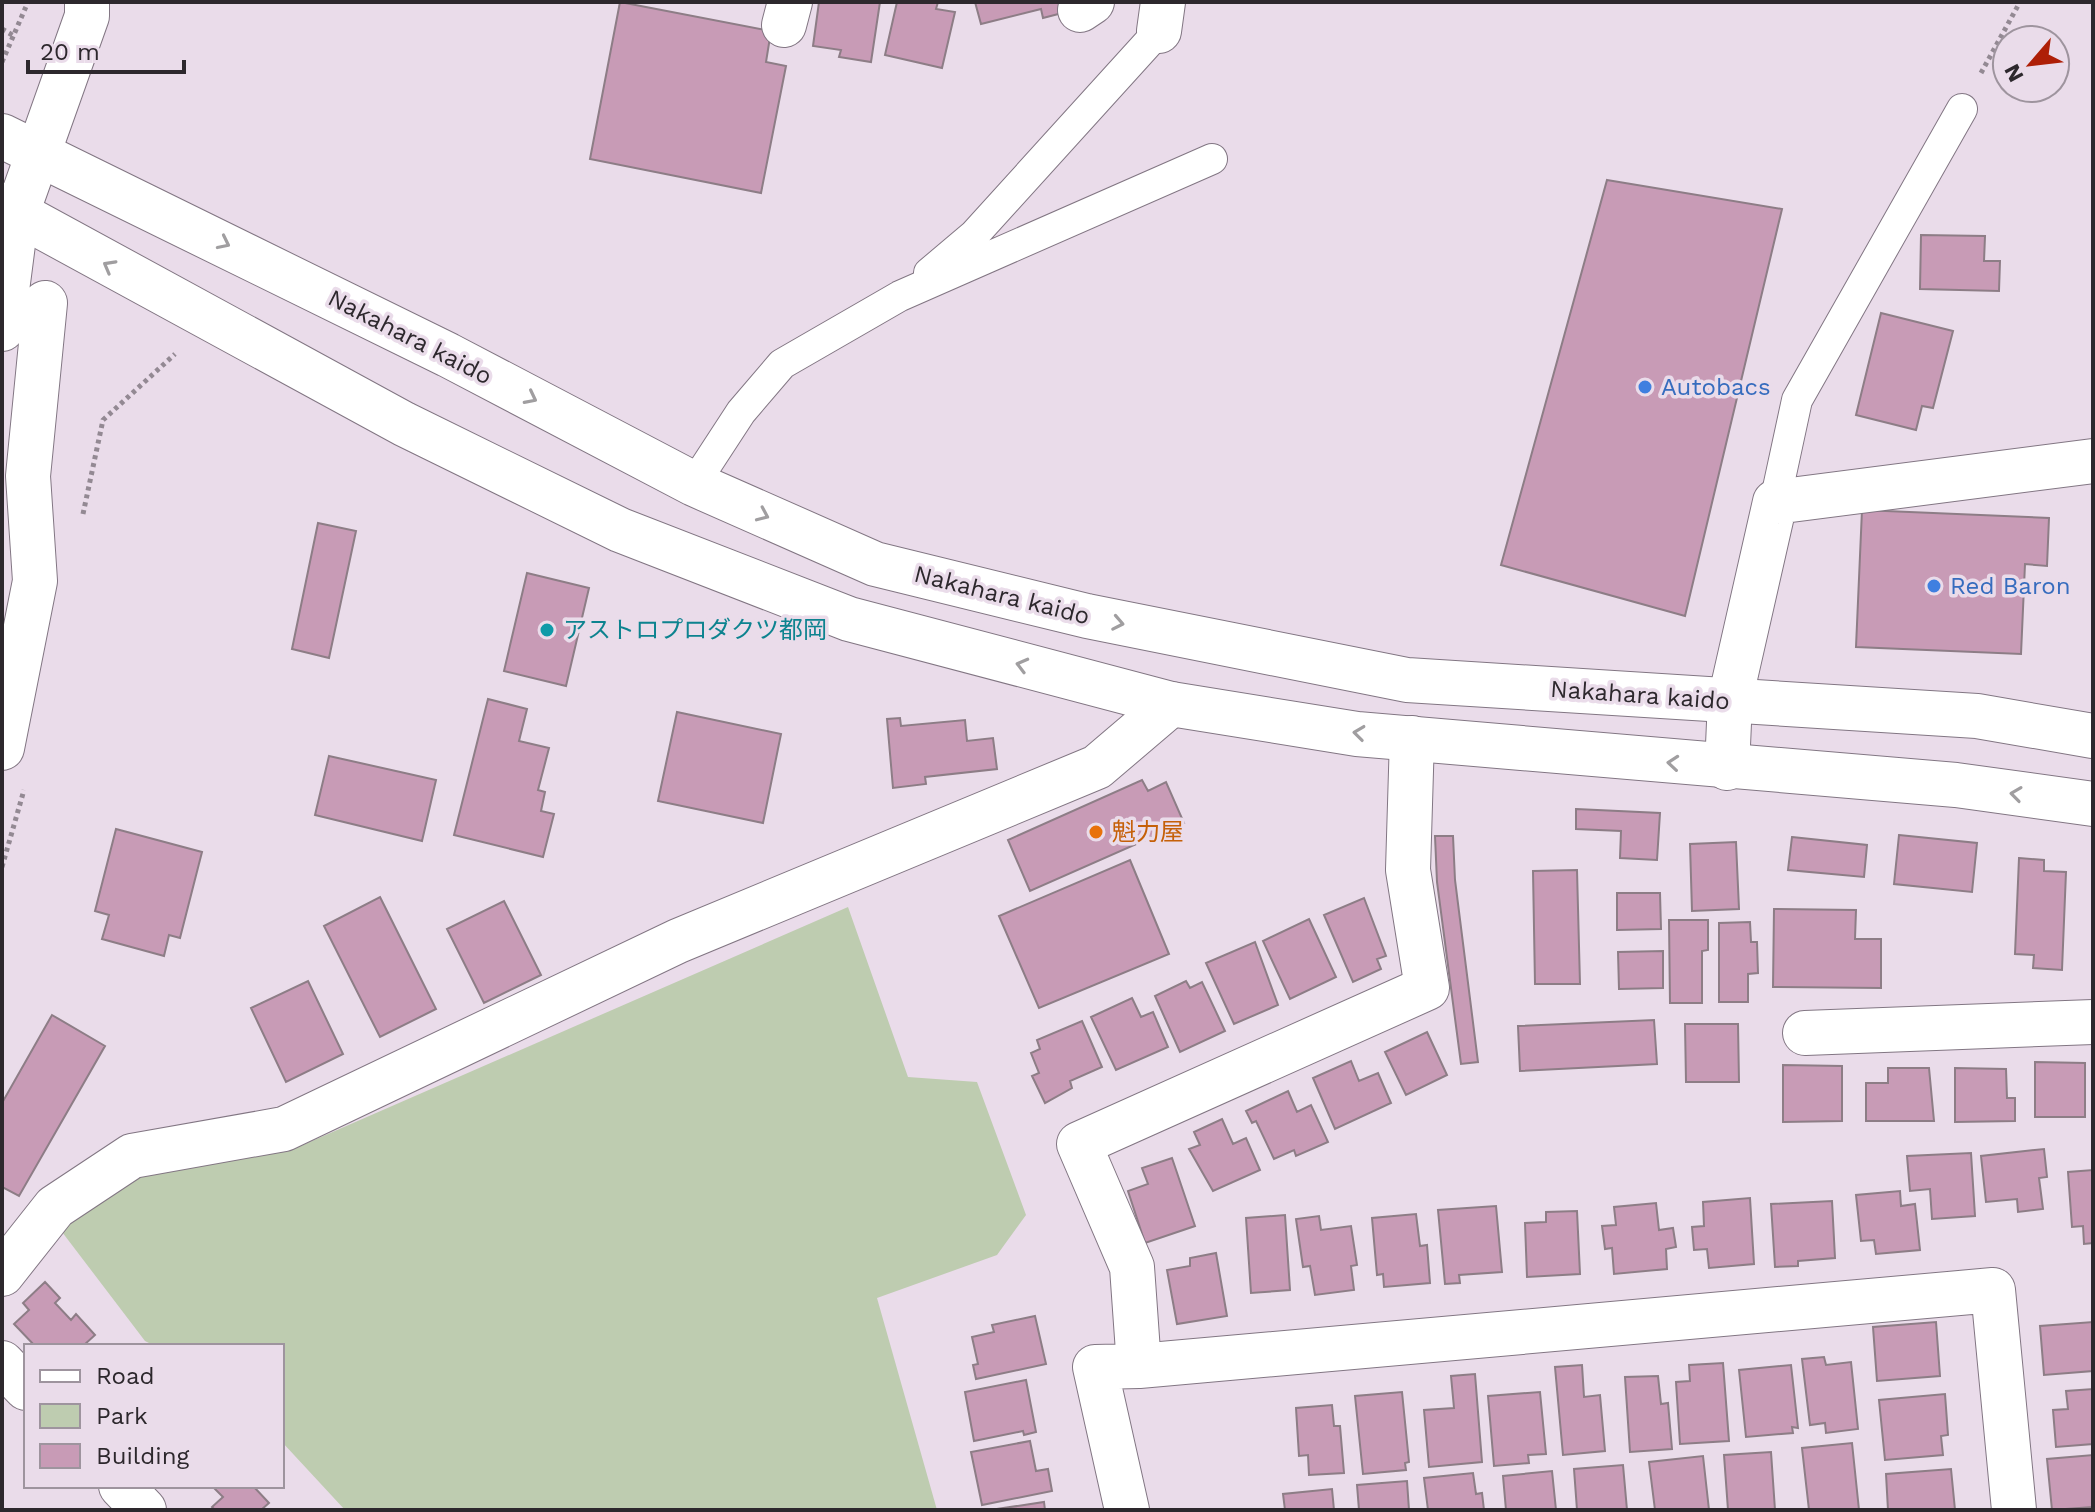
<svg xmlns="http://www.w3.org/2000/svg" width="2095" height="1512" font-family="'Work Sans','Noto Sans JP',sans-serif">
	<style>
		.green { fill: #beccb0 }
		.building { fill: #c89bb6; stroke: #8d7d86; stroke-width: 2 }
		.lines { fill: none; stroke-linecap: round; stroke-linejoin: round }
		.lane-casing { stroke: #827683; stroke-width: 32 }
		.street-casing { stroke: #827683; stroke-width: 46 }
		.primary-casing { stroke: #827683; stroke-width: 46 }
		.path { stroke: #938993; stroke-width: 5; stroke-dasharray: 4 4; stroke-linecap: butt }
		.lane { stroke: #fff; stroke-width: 30 }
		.street { stroke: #fff; stroke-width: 44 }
		.primary { stroke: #fff; stroke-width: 44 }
		.oneway { stroke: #a09ea0 }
		.shop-dot { fill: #3f7fe0; stroke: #eadcea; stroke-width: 3 }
		.culture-dot { fill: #0f9aa8; stroke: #eadcea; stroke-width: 3 }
		.food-dot { fill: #e8710a; stroke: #eadcea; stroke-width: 3 }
		.labels { text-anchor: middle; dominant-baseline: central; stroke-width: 7; stroke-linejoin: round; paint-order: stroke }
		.street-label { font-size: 24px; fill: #2d282d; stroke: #eadcea }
		.shop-label { font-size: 24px; fill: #366cbe; stroke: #eadcea; text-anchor: start }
		.culture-label { font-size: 24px; fill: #0d838f; stroke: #eadcea; text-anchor: start }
		.food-label { font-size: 24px; fill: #c56008; stroke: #eadcea; text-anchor: start }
	</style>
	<rect width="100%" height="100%" fill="#eadcea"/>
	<path class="green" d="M848,907L908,1077L977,1082L1026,1215L997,1255L877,1298L937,1510H345L282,1442V1346H155L145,1341L59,1228L153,1168L289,1151Z"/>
	<path class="building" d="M620,2L771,31L766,62L786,66L761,193L590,159Z
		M819,2H880L871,62L839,57L841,50L813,46Z
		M897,2H938L936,9L955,12L942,68L885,55Z
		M975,2H1068L1070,11L1043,18L1041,9L981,24Z
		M1607,180L1782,209L1685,616L1501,565Z
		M1921,235L1985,236L1984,261H2000L1999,291L1920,289Z
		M1881,313L1953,331L1933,408L1922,406L1916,430L1856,415Z
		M1862,510L2049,518L2047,566L2025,564L2021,654L1856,647Z
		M318,523L356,531L329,658L292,649Z
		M527,573L589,588L566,686L504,671Z
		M488,699L527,709L519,741L549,748L538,790L545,792L541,811L554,814L543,857L454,835Z
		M677,712L781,734L763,823L658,801Z
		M900,718L901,726L965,720L967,741L993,738L997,769L925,777L926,784L893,788L887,719Z
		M329,756L436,780L422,841L315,815Z
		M1142,780L1148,791L1166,782L1184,823L1030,891L1008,840Z
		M1576,809L1660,813L1657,860L1620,858L1621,831L1576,829Z
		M116,829L202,852L180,938L169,935L164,956L102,939L109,915L95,911Z
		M1899,835L1977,843L1972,892L1894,884Z
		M1435,836H1453L1455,880L1478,1062L1461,1064L1437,882Z
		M1792,837L1867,845L1864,877L1788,870Z
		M1736,842L1739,909L1692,911L1690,844Z
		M2019,858L2044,860V871L2066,872L2062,970L2033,968L2034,955L2015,954Z
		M1130,860L1169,954L1039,1008L999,916Z
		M1577,870L1580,984H1535L1533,871Z
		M1617,893H1660L1661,929L1617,930Z
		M380,897L436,1009L380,1037L324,926Z
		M1364,898L1386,956L1377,959L1381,969L1353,982L1324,915Z
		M504,901L541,975L484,1003L447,929Z
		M1774,909L1856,910L1855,939H1881V988L1773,987Z
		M1309,919L1336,977L1290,999L1263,941Z
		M1669,920H1708V950L1702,951V1003H1670Z
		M1750,922L1751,942H1757L1758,973L1748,974V1002H1719V923Z
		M1255,942L1278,1005L1234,1024L1206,963Z
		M1663,951V988L1619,989L1618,952Z
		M308,981L343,1054L286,1082L251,1008Z
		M1186,981L1190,988L1202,982L1225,1031L1180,1052L1155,996Z
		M1132,998L1141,1017L1153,1012L1168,1047L1116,1070L1091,1017Z
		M52,1015L105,1046L19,1196L2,1187V1103Z
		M1654,1020L1657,1064L1520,1071L1518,1026Z
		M1082,1021L1102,1067L1070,1081L1072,1088L1045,1103L1032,1076L1039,1073L1031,1053L1040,1049L1037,1040Z
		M1685,1024H1738L1739,1082H1686Z
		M1427,1032L1447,1075L1406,1095L1385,1052Z
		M1351,1061L1359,1081L1378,1073L1391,1103L1335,1129L1313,1078Z
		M2035,1062L2085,1063V1117H2035Z
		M1783,1065L1842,1066V1121L1783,1122Z
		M1888,1068H1929L1934,1121H1866V1083H1888Z
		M1955,1068L2006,1069L2007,1098H2015V1121L1955,1122Z
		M1288,1091L1297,1112L1311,1105L1328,1142L1296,1156L1294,1150L1274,1159L1256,1121L1252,1123L1246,1111Z
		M1222,1119L1233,1144L1246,1138L1260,1170L1213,1191L1189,1149L1200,1145L1194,1132Z
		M2044,1149L2047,1177L2039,1178L2043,1209L2018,1212L2017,1199L1986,1202L1981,1156Z
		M1971,1153L1975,1216L1932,1219L1930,1189L1910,1191L1907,1156Z
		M1172,1158L1195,1226L1145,1243L1128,1191L1148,1184L1142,1168Z
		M2093,1170V1243L2084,1244L2083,1226L2072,1227L2068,1172Z
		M1900,1191L1901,1206L1915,1204L1920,1250L1876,1254L1874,1240L1861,1241L1856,1195Z
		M1750,1198L1754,1264L1709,1268L1707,1249L1694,1250L1692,1227L1704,1226L1703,1202Z
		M1832,1201L1835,1258L1798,1261V1266L1775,1267L1771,1204Z
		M1656,1203L1659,1230L1673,1228L1676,1247L1666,1249L1667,1269L1614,1274L1612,1248L1605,1249L1602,1226L1616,1225L1614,1207Z
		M1496,1206L1502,1272L1459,1275L1460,1283L1445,1284L1438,1210Z
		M1577,1211L1580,1274L1527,1277L1525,1223L1546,1222V1212Z
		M1416,1214L1420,1246L1427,1245L1430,1283L1384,1287L1383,1274L1377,1275L1372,1218Z
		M1285,1215L1290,1290L1251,1293L1246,1218Z
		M1319,1216L1321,1230L1351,1226L1357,1265L1351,1266L1354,1290L1315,1295L1310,1266L1303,1267L1296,1219Z
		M1216,1253L1227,1316L1177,1324L1167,1270L1190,1266V1258Z
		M45,1282L60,1298L55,1303L71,1320L76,1314L95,1335L83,1346H35L14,1324L29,1310L23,1303Z
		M1035,1316L1046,1364L976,1379L973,1365L978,1364L972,1337L994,1332L992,1325Z
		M1936,1322L1940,1376L1877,1381L1873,1327Z
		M2093,1322V1371L2044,1375L2040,1326Z
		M1824,1357L1826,1365L1851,1362L1858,1429L1826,1433L1825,1423L1810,1425L1802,1359Z
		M1723,1363L1729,1441L1680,1444L1676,1382L1690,1381L1689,1365Z
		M1582,1365L1584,1397L1600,1395L1605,1451L1563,1455L1555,1367Z
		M1791,1365L1798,1428L1792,1427L1793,1433L1746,1437L1739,1370Z
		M1475,1374L1482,1462L1429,1467L1424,1410L1454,1408L1451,1376Z
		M1658,1376L1661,1404L1668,1403L1672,1449L1630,1452L1625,1377Z
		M1026,1380L1036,1432L1024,1435L1023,1431L974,1441L965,1392Z
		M2093,1389V1444L2056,1447L2053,1410L2068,1409L2066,1391Z
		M1402,1392L1409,1462L1405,1463L1406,1470L1363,1474L1355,1396Z
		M1540,1392L1546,1454L1528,1455L1529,1463L1494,1466L1488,1396Z
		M1945,1394L1948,1435L1941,1436L1943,1455L1885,1460L1879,1400Z
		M1332,1405L1334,1426H1340L1344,1473L1309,1475L1308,1455L1299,1456L1296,1408Z
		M1030,1441L1036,1471L1048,1469L1052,1491L982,1505L971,1452Z
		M1852,1443L1859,1510H1809L1802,1448Z
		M1771,1452L1775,1510H1728L1724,1455Z
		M2093,1455V1507L2052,1510L2047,1459Z
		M1703,1456L1709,1510H1655L1649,1462Z
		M1623,1465L1627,1510H1577L1574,1469Z
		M1951,1469L1955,1510H1888L1886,1474Z
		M1552,1471L1556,1510H1506L1503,1476Z
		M1473,1473L1476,1494L1482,1493L1484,1510H1428L1424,1478Z
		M1407,1481L1409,1510H1359L1357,1485Z
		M212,1486H253L269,1503L261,1510H215L212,1507L223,1497Z
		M1332,1489L1334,1510H1285L1283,1494Z
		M1044,1502L1045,1510H998L997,1509Z"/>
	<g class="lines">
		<g class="lane-casing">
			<path id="lane" d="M929,273L974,235L1159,31
				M694,484L741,412L782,364L900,296L1212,159
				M1775,502L1797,400L1962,109"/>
		</g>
		<g class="street-casing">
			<path id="street" d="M1080,10L1092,2
				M784,25L790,2
				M1159,31L1163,2
				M2,329L17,213L87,16V2
				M1412,738L1408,870L1427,988L1079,1144L1132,1267L1139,1366L1993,1290L2014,1510
				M2,748L35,581L28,476L45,303
				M1727,768L1730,700L1775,502L2093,461
				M1805,1033L2093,1022
				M2,1274L55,1207L132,1156L284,1129L678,941L1097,767L1171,704
				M2,1363L26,1388
				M121,1486L144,1510
				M1127,1510L1095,1367L1139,1366"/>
		</g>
		<g class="primary-casing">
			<path id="primary" d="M2,136L448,355L694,484L875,564L1087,616L1407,680L1977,716L2093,736
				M2,205L404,424L620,530L849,619L1171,704L1357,734L1956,785L2093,804"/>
		</g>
		<path class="path" d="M2,29L14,36
			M2,62L28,2
			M1981,73L2020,2
			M83,514L103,420L175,354
			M2,867L24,790"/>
		<use href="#lane" class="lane"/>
		<use href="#street" class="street"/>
		<use href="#primary" class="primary"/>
	</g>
	<defs><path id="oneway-chevron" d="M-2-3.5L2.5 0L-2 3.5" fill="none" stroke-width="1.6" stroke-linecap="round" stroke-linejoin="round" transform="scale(2)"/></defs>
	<g class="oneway">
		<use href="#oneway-chevron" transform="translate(224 243) rotate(26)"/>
		<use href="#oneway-chevron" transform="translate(109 266) rotate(-151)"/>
		<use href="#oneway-chevron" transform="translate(531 398) rotate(27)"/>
		<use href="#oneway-chevron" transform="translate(763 515) rotate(24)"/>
		<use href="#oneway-chevron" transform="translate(1118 623) rotate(11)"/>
		<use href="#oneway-chevron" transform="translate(1022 665) rotate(-165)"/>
		<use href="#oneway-chevron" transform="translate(1359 733) rotate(-173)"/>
		<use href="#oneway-chevron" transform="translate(1673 763) rotate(-175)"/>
		<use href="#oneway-chevron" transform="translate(2016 794) rotate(-172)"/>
	</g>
	<g class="shop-dot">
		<circle cx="1645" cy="387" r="8"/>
		<circle cx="1934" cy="586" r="8"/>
	</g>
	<circle class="culture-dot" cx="547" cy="630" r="8"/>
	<circle class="food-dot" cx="1096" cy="832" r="8"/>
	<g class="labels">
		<g class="street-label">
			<text transform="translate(410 337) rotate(27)">Nakahara kaido</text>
			<text transform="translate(1002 595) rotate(14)">Nakahara kaido</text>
			<text transform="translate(1640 695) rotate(4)">Nakahara kaido</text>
		</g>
		<g class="shop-label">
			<text x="1661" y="387">Autobacs</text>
			<text x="1950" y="586">Red Baron</text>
		</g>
		<g class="culture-label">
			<text x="563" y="630">アストロプロダクツ都岡</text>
		</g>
		<g class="food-label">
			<text x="1112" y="832">魁力屋</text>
		</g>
	</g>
	<rect width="2095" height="1512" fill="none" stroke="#2d282d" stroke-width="8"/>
	<rect x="24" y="1344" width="260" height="144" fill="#eadcea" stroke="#9e949e" stroke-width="2"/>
	<rect x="40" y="1370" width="40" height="12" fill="#ffffff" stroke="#9e949e" stroke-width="2"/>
	<text x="96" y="1384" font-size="24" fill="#2d282d">Road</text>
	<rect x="40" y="1404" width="40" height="24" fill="#beccb0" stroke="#9e949e" stroke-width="2"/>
	<text x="96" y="1424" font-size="24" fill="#2d282d">Park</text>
	<rect x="40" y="1444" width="40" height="24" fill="#c89bb6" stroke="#9e949e" stroke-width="2"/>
	<text x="96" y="1464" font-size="24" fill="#2d282d">Building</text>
	<g transform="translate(2031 64) rotate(242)"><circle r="38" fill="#eadcea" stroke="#9e949e" stroke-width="2"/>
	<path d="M0-6L14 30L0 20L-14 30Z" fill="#ae1f07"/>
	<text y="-12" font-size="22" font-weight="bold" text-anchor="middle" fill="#2d282d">N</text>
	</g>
	<path d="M28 60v12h156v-12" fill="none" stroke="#2d282d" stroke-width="4"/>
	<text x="40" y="60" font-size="24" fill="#2d282d" stroke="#eadcea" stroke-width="6" paint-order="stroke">20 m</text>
</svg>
